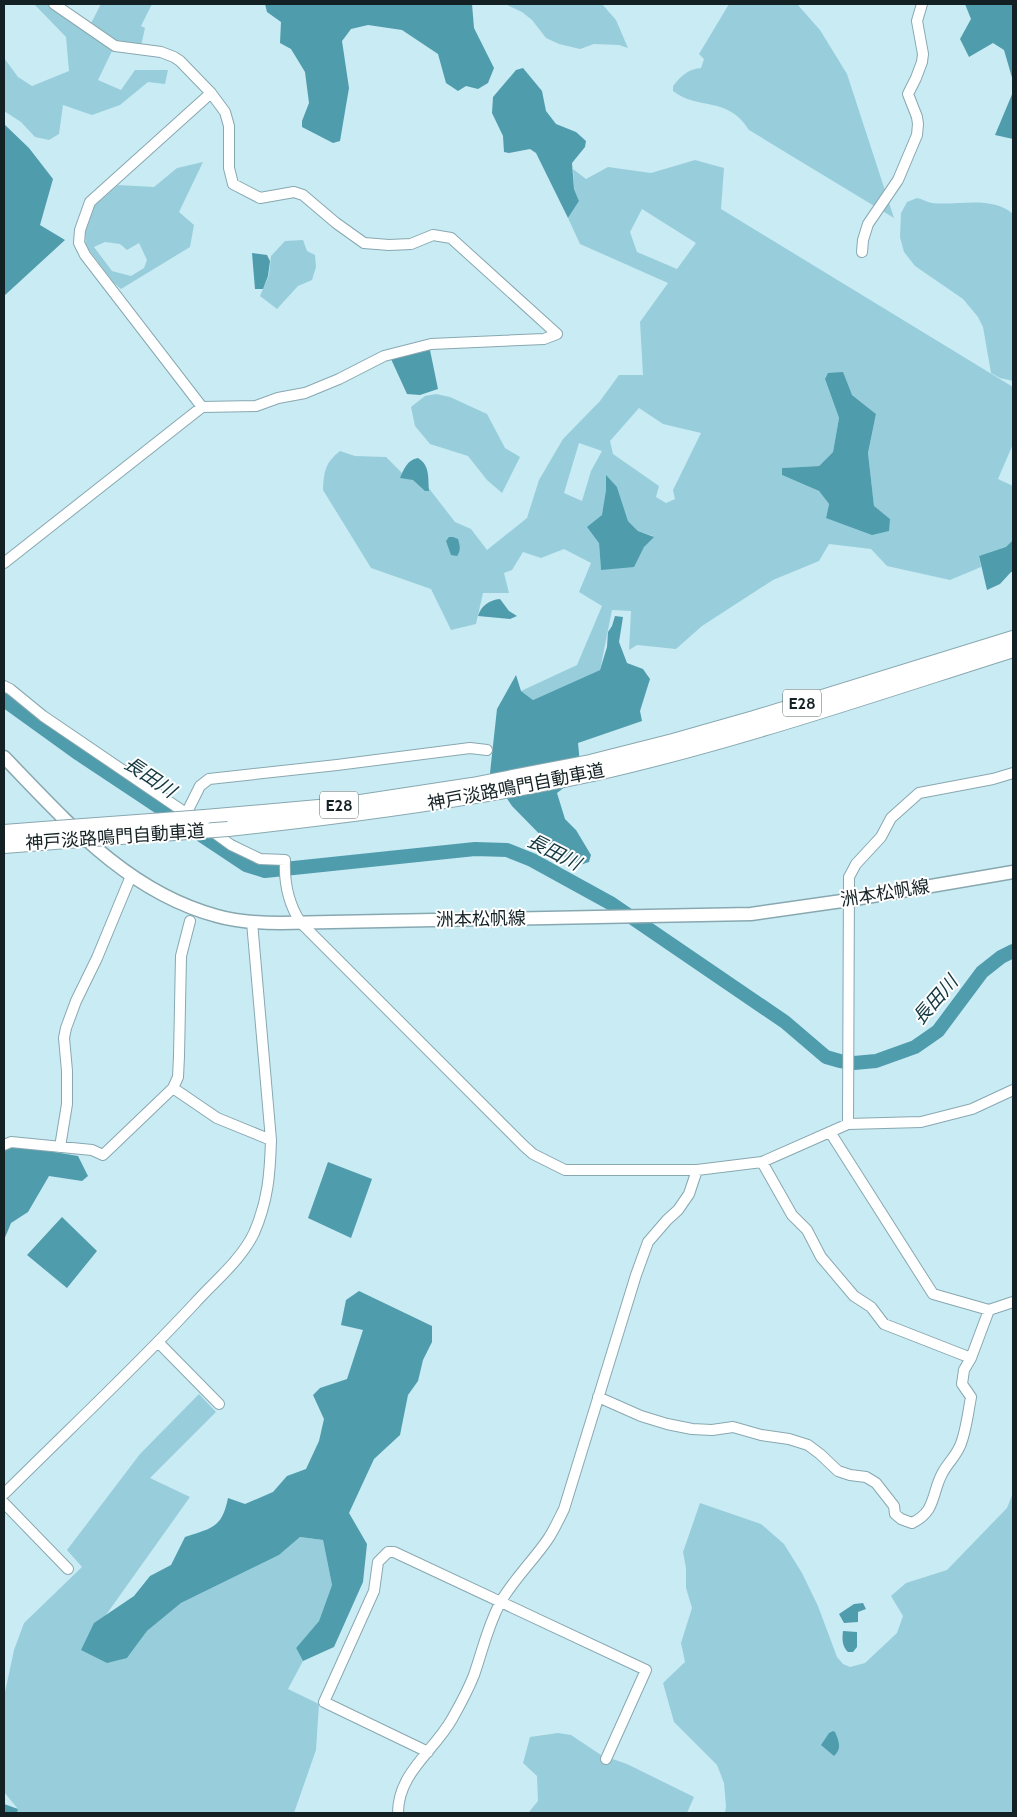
<svg xmlns="http://www.w3.org/2000/svg" width="1017" height="1817" font-family="Cabin,'Noto Sans JP',sans-serif">
	<style>
		.green { fill: #98cedb; fill-rule: evenodd }
		.water { fill: #4f9cad }
		.lines { fill: none; stroke-linecap: round; stroke-linejoin: round }
		.river { stroke: #4f9cad; stroke-width: 14 }
		.minor-casing { stroke: #88a8b0; stroke-width: 12 }
		.major-casing { stroke: #88a8b0; stroke-width: 15 }
		.highway-casing { stroke: #88a8b0; stroke-width: 16 }
		.minor { stroke: #fff; stroke-width: 10 }
		.major { stroke: #fff; stroke-width: 12 }
		.highway { stroke: #fff; stroke-width: 14 }
		.highway-bridge-casing { stroke: #88a8b0; stroke-width: 16; stroke-linecap: butt }
		.highway-bridge { stroke: #fff; stroke-width: 14 }
		.labels { text-anchor: middle; dominant-baseline: central; stroke-width: 4; stroke-linejoin: round; paint-order: stroke }
		.shield { fill: #fff; stroke: #5a6466; stroke-width: 1 }
		.shield-label { font-size: 16px; font-weight: bold; fill: #142124 }
		.street-label { font-size: 18px; fill: #142124; stroke: #fff }
		.water-label { font-size: 19px; font-style: italic; fill: #133840; stroke: #fff }
	</style>
	<rect width="100%" height="100%" fill="#c9ebf4"/>
	<path class="green" d="M34,4H53L87,31L101,4H152L141,26L145,28L141,46L113,49L98,80L121,90L135,70H168L165,84L148,82L120,105L92,115L63,105L59,134L49,140L35,137L21,122L4,111V58L18,77L32,86L69,71L66,37Z
		M505,4H602L616,20L628,48L619,45L594,44L580,49L559,44L546,38L532,20L522,12Z
		M729,4H797L820,30L847,74L894,218L749,130C727,95 698,111 673,91V86C681,76 688,69 701,68L704,59L699,54Z
		M695,160L724,168L721,209L1013,387V444L998,479L1013,486V548L979,556L981,567L950,580L887,566L871,549L829,544L819,561L773,580L702,626L676,649L637,645L629,650L631,611L612,610L600,670L533,700L521,691L577,665L602,606L579,592L591,563L564,549L541,558L523,552L512,570L504,573L509,593H483L476,624L451,630L431,589L371,568L323,490C324,471 325,463 340,451L355,456L386,457L406,477L424,482L455,522L471,529L487,550L527,518L539,480L563,439L600,401L619,375H643L640,322L668,283L580,244L568,218L579,201L574,189L573,169L586,179L608,167L651,173ZM642,209L696,243L677,269L637,252L630,232ZM825,379L852,395L876,414L868,453L874,507L890,519L826,518L829,504L819,491L782,475V468L819,466L833,452L839,418ZM639,408L663,424L701,433L673,490L675,499L666,503L656,497L659,486L613,454L610,441ZM579,443L602,451L591,471L582,501L564,493ZM606,476L617,487L628,521L638,531L653,536L644,547L601,570L599,543L606,490Z
		M203,162L179,212L194,225L190,247L121,289L114,283L86,246L85,233L92,208L118,185L154,187L177,168ZM105,242L120,244L127,250L139,243L147,260L144,268L131,276L112,271L94,247Z
		M917,198C922,199 927,202 932,203C958,206 992,195 1013,214V381L1000,378L991,373L983,327L978,317L963,299L915,266L904,252L900,237L901,213L907,202Z
		M303,240L307,251L315,255L316,267L312,280L298,286L277,309L260,296L269,275L271,256L285,241Z
		M436,394L450,397L487,414L505,448L520,457L502,493L487,480L468,456L430,444L415,426L411,407L425,396Z
		M199,1394L216,1412L150,1478L190,1497L81,1650L127,1658L147,1631L181,1603L279,1555L300,1537L323,1540L332,1585L319,1621L296,1648L303,1661L288,1689L319,1704L316,1750L294,1813H17L18,1809L4,1792V1697L14,1650L24,1623L82,1567L67,1550L140,1454Z
		M1013,1493V1813H725L726,1806L724,1783L717,1765L674,1722L663,1683L685,1662L681,1643L692,1608L686,1588V1568L683,1552L700,1503L761,1524L784,1544L802,1573L818,1606L837,1657L843,1664L850,1667L865,1663L897,1633L903,1616L891,1596L906,1583L947,1570L1007,1508Z
		M558,1733L571,1735L601,1755L627,1764L694,1797L687,1813H515L529,1812L538,1801L537,1776L523,1763L530,1737Z"/>
	<path class="water" d="M265,4H472L474,28L494,68L488,83L478,89L466,86L458,91L446,83L438,54L402,30L368,25L351,29L342,41L349,88L340,141L333,143L302,127V121L309,103L305,72L291,49L280,43L281,22L267,12Z
		M965,4H1013V81L1004,50L993,43L969,57L960,39L971,19Z
		M523,68L542,91L546,111L556,124L576,132L586,141L585,147L572,163L574,189L579,201L568,218L536,153L530,149L509,153L504,152L503,136L492,113L493,97L516,70Z
		M1013,92V139L995,135Z
		M4,124L29,148L53,179L40,225L65,240L4,296Z
		M252,253L267,255L270,261L268,276L263,289H255Z
		M430,350L438,389L420,395L407,394L391,359Z
		M843,372L852,395L876,414L868,453L874,506L890,519L889,531L872,535L826,518L829,504L819,491L782,475V468L819,466L833,452L839,418L825,379L828,373Z
		M418,458C430,465 428,478 429,491H425L413,480L400,478C404,469 407,460 418,458Z
		M606,475L617,487L628,521L638,531L654,537L644,547L634,567L601,570L599,543L587,527L602,515L606,490Z
		M449,537H453L458,539C460,546 461,550 457,556L451,555L446,541Z
		M1013,540V572H1011L1000,584L987,590L979,556L1006,547Z
		M500,599L509,611L517,616L510,619L478,616C481,606 489,600 500,599Z
		M615,616L623,617L619,642L627,663L643,669L650,679L640,711L642,721L578,743C581,772 581,775 557,793L565,819L576,830L591,855L589,862L580,865L561,856L512,806L490,773L497,709L516,675L521,691L533,700L600,670L607,647L608,632L612,626Z
		M7,1144L78,1156L88,1176L82,1181L49,1176L28,1212L11,1223L4,1240V1147Z
		M328,1162L372,1179L351,1238L308,1218Z
		M62,1217L97,1251L67,1288L27,1255Z
		M359,1291L432,1326V1342L423,1360L418,1381L408,1395L400,1435L374,1459L349,1513L367,1544L363,1582L334,1647L303,1661L296,1648L319,1621L332,1585L323,1540L300,1537L279,1555L181,1603L147,1631L127,1658L107,1663L81,1650L94,1623L134,1596L150,1576L171,1565L185,1537C212,1528 222,1528 228,1498L245,1504L273,1492L287,1476L306,1469L319,1441L324,1419L313,1395L320,1388L347,1379L363,1330L341,1325L346,1300Z
		M863,1603L866,1609L858,1612V1622L844,1623L839,1614L854,1604Z
		M843,1631L857,1632V1647L853,1652H848C842,1646 842,1639 843,1631Z
		M833,1731L835,1732C839,1741 842,1749 834,1756L821,1745L829,1733Z
		M4,1804L18,1809L17,1813H4Z"/>
	<g class="lines">
		<path class="river" d="M4,700L79,754L246,865L265,871L475,849L507,850L532,860L612,904L785,1022L826,1057L840,1061L854,1063L876,1061L915,1047L938,1031L982,972L1001,957L1013,951"/>
		<g class="minor-casing">
			<path id="minor" d="M862,252L863,240L868,224L898,180L917,135L918,124L917,117L908,94L916,78L922,62L923,54L917,21L922,4
				M202,407L85,255L79,243L80,230L90,202L211,93
				M4,563L202,407L256,406L278,398L305,393L339,379L384,356L431,344L544,339L557,334L451,238L433,235L411,244L389,245L364,243L336,223L303,195L294,192L260,198L233,184L229,168V126L225,112L211,93L180,61L174,57L161,52L115,46L54,4
				M4,686L10,689L43,716L193,818
				M186,814L200,786L209,779L337,765L470,748L487,750
				M209,829L231,845L260,859L285,860C284,882 289,905 301,923L524,1146L533,1154L565,1170H697L762,1162L848,1124L921,1122L972,1109L1013,1090
				M173,1088L217,1118L271,1140
				M848,1124L849,877L856,864L881,837L891,818L919,793L993,779L1013,773
				M830,1132L933,1294L989,1310L1013,1302
				M4,1145L11,1142L92,1150L103,1155L173,1088L178,1077L179,1056L181,956L190,921
				M60,1147L67,1104V1071L64,1038L66,1028L76,1001L97,958L131,876
				M762,1162L792,1215L807,1230L821,1257L854,1296L871,1307L884,1324L971,1358
				M158,1342L219,1404
				M598,1397L641,1416L667,1424L692,1429L712,1430L733,1427L761,1435L789,1439L808,1445L820,1454L838,1471L850,1475L866,1477L876,1483L894,1506L895,1514L901,1519L912,1523C937,1511 931,1493 943,1472C948,1463 955,1457 960,1446C966,1432 968,1413 971,1397L962,1384L964,1370L971,1358L989,1310
				M4,1494C68,1430 134,1369 195,1303C215,1281 241,1260 254,1233C268,1201 270,1174 271,1140L252,922
				M4,1503L68,1569
				M428,1752L324,1702L374,1591L378,1562L388,1552H394L646,1670L606,1759
				M398,1813C398,1773 434,1751 452,1719C460,1705 468,1690 474,1675C483,1649 487,1628 500,1603C513,1580 533,1561 548,1539C554,1530 559,1519 564,1509L636,1275L648,1242L667,1220L678,1210L689,1194L697,1170"/>
		</g>
		<g class="major-casing">
			<path id="major" d="M4,757C66,821 127,892 217,916C238,922 260,923 281,923L751,914L849,900L1013,872"/>
		</g>
		<g class="highway-casing">
			<path id="highway" d="M205,817L341,805L472,785L590,762L673,741L754,718L1013,638
				M228,829C350,816 472,800 593,774C735,742 874,694 1013,650
				M4,832L56,828
				M4,846L67,841"/>
		</g>
		<use href="#minor" class="minor"/>
		<use href="#major" class="major"/>
		<use href="#highway" class="highway"/>
		<g class="highway-bridge-casing">
			<path id="highway-bridge" d="M56,828L205,817
				M67,841L228,829"/>
		</g>
		<use href="#highway-bridge" class="highway-bridge"/>
	</g>
	<g class="labels">
		<g class="shield">
			<rect x="783" y="689.5" width="38" height="27" rx="4"/>
			<rect x="320" y="791.5" width="38" height="27" rx="4"/>
		</g>
		<g class="shield-label">
			<text x="802" y="703">E28</text>
			<text x="339" y="805">E28</text>
		</g>
		<g class="street-label">
			<text transform="translate(516 787) rotate(-11)">神戸淡路鳴門自動車道</text>
			<text transform="translate(115 837) rotate(-4)">神戸淡路鳴門自動車道</text>
			<text transform="translate(885 893) rotate(-9)">洲本松帆線</text>
			<text transform="translate(481 919) rotate(-1)">洲本松帆線</text>
		</g>
		<g class="water-label">
			<text transform="translate(150 777) rotate(34)">長田川</text>
			<text transform="translate(554 852) rotate(27)">長田川</text>
			<text transform="translate(935 1000) rotate(-49)">長田川</text>
		</g>
	</g>
	<rect width="1017" height="1817" fill="none" stroke="#142124" stroke-width="10"/>
</svg>
